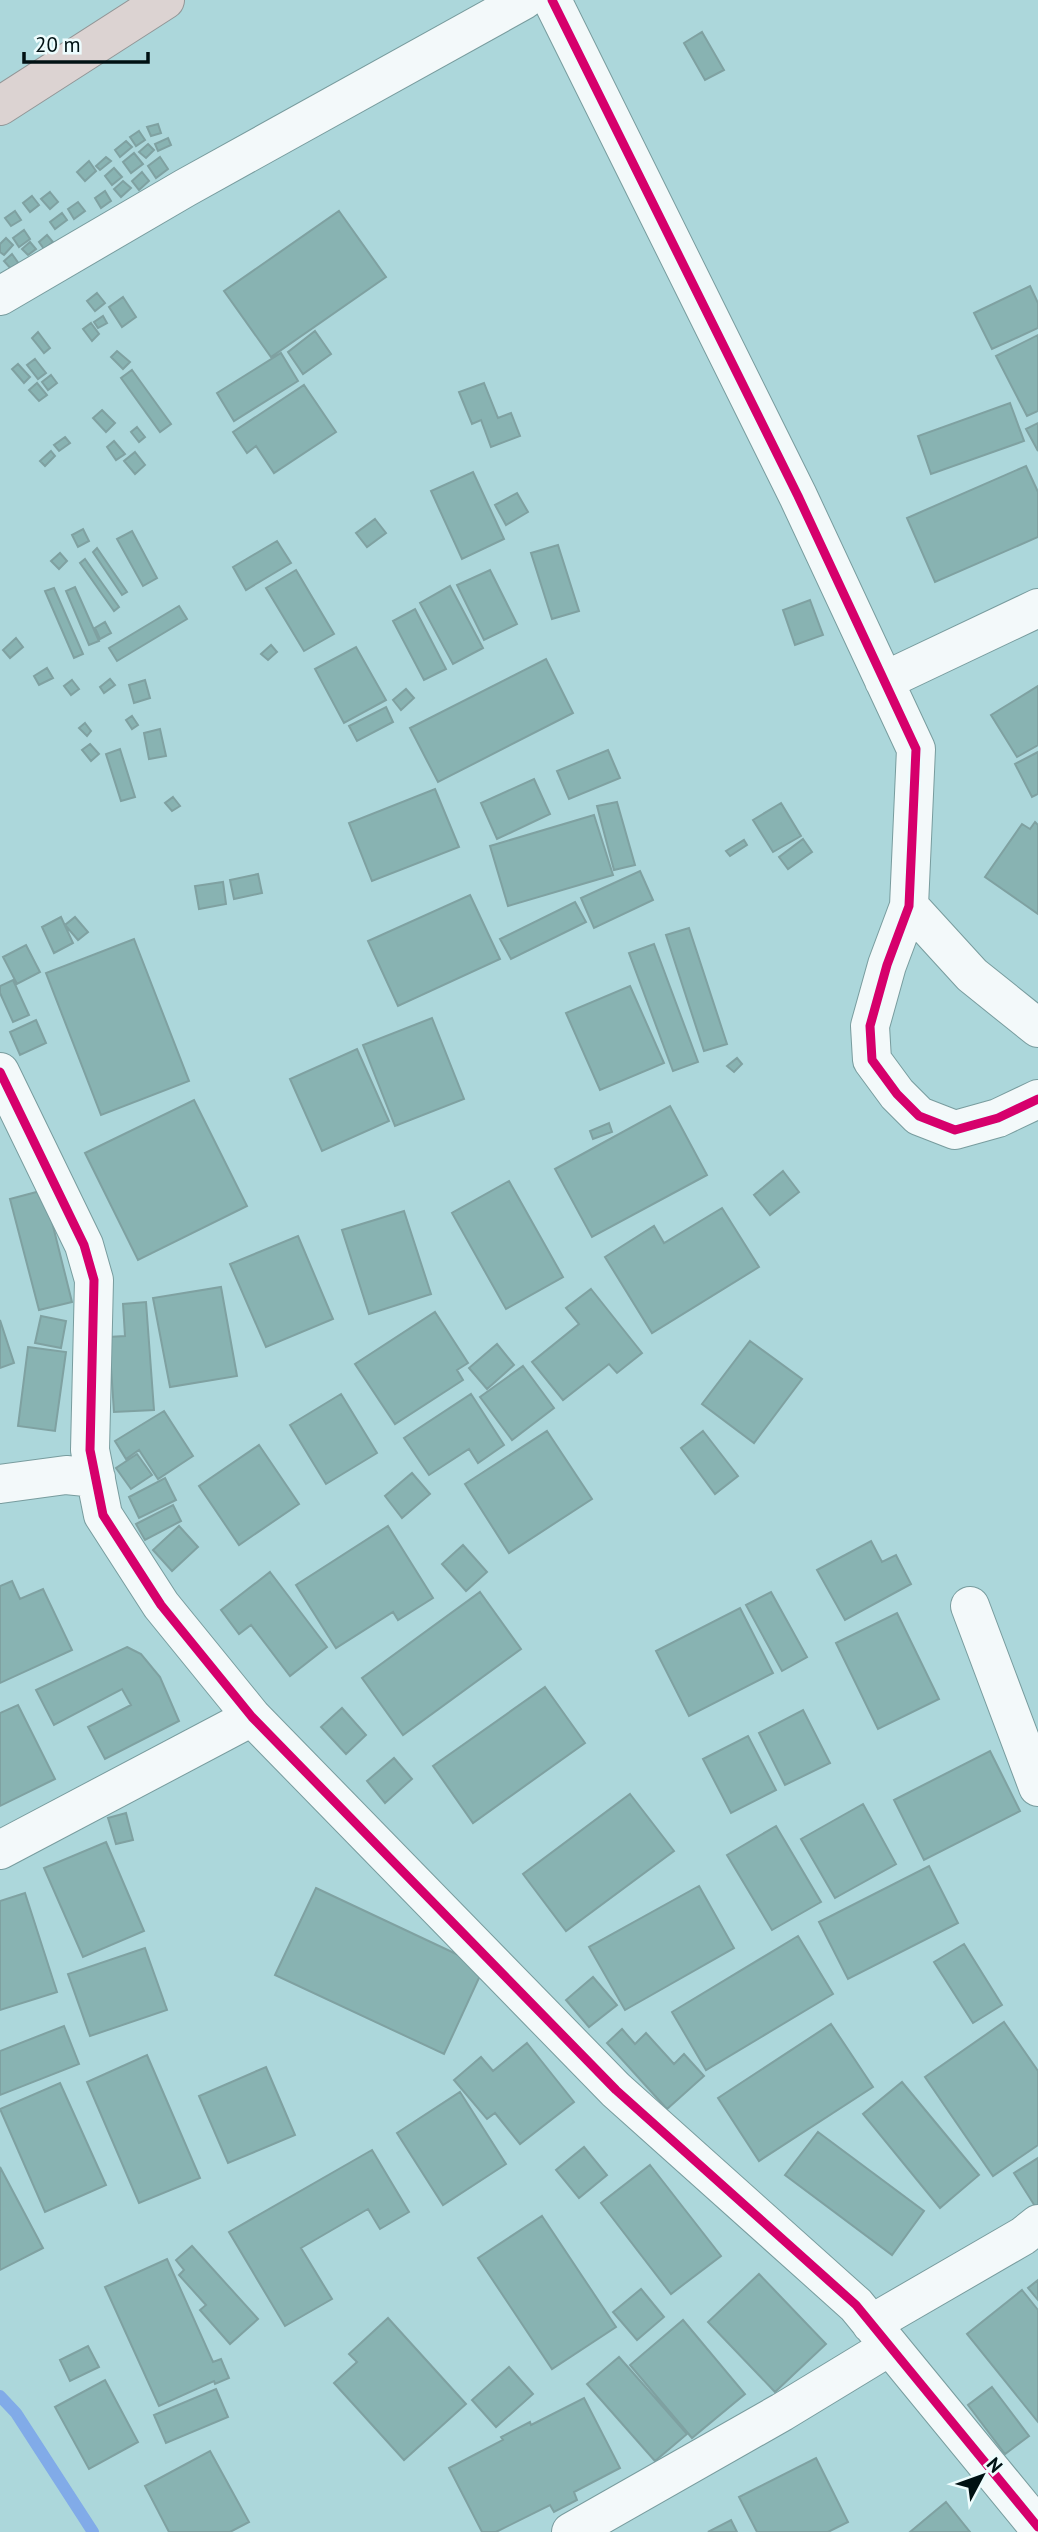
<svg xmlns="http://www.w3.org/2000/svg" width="1038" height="2532" font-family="'PT Sans',sans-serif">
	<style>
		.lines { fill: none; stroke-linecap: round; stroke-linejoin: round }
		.stream { stroke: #81abe8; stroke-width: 12 }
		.building { fill: #88b3b2; stroke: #7fa1a1; stroke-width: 2 }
		.minor-casing { stroke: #789c9e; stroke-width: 40 }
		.motorway-casing { stroke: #929697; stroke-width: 40 }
		.minor { stroke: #f3f9fa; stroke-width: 38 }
		.motorway { stroke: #dcd3d2; stroke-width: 38 }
		.cycleway-casing { stroke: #edfcfd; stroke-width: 13 }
		.cycleway { stroke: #d6006c; stroke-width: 9 }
	</style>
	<rect width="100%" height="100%" fill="#acd7db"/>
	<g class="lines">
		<path class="stream" d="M0,2396L16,2413L93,2532"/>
	</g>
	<path class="building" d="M702,32L724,70L705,80L684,43Z
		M158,124L161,133L151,136L147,127Z
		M139,131L145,140L136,146L130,137Z
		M168,138L171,145L158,151L155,144Z
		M126,141L132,147L120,157L115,150Z
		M148,144L154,150L146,158L139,152Z
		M134,153L143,164L131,173L123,162Z
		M106,157L111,161L100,170L96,166Z
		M160,157L168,169L156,178L148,166Z
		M89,161L96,171L85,181L77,172Z
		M114,168L122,177L112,185L105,176Z
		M142,172L149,181L139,190L132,181Z
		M123,181L131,188L121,197L114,189Z
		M105,191L111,201L101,208L95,198Z
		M50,192L58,202L50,209L41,199Z
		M32,196L39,205L30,212L23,203Z
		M78,202L85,211L74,219L68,209Z
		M15,211L21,220L11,226L5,218Z
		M339,211L386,277L271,357L224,291Z
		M62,213L67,220L55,229L50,222Z
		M24,230L30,239L19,247L13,238Z
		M47,235L53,242L44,249L39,242Z
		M6,238L13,245L4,255L0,252V244Z
		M30,242L36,249L28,255L22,249Z
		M12,254L19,264L11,269L4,261Z
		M1030,286L1038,303V328L992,349L974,313Z
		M97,293L105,303L95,311L87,301Z
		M123,297L136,317L122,327L109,307Z
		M103,316L107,323L98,328L94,322Z
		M91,323L99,334L92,341L83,329Z
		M315,331L331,354L303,374L288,352Z
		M38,332L50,348L44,353L32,338Z
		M1038,335V411L1027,416L996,356Z
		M117,351L130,362L123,369L111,357Z
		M281,353L298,381L234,421L217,393Z
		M35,359L46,373L38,379L27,365Z
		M18,364L30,377L24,383L12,369Z
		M132,370L171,424L160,432L121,378Z
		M51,375L57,383L48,390L42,382Z
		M37,383L47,395L39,401L29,390Z
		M484,383L498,418L511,413L520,436L491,447L481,420L472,424L459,392Z
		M304,385L336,432L274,473L256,446L247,453L233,432Z
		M1010,403L1024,441L931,474L918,436Z
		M102,410L115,423L106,432L93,418Z
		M1038,423V451L1026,429Z
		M137,427L145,437L139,442L131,432Z
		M65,437L70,443L59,451L54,445Z
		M114,441L125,454L116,460L107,447Z
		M51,451L55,456L45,466L40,461Z
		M135,452L145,465L135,474L124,461Z
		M1026,466L1038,492V537L935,582L907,518Z
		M473,472L504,539L462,559L431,491Z
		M517,493L528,512L506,525L495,505Z
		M375,519L386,533L367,547L356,533Z
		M83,529L89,541L78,547L72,535Z
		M132,531L157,578L143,586L117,539Z
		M277,541L291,563L246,590L233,567Z
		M558,545L579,611L552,619L531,553Z
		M97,548L127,592L122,595L93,552Z
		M60,553L67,561L59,569L51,561Z
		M85,559L119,607L114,611L80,563Z
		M296,570L334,634L304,651L266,588Z
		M490,570L517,624L484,640L457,585Z
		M450,586L483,648L453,664L420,603Z
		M75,587L99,641L89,645L66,591Z
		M54,588L83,654L74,658L45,591Z
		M810,600L823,635L795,645L783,610Z
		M179,606L187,619L117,661L109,648Z
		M415,609L446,669L424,680L393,621Z
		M105,622L111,633L100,639L95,628Z
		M16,638L23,647L10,658L3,650Z
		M271,645L277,652L268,660L261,654Z
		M356,647L386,700L344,723L315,669Z
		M546,659L573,713L438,782L410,728Z
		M47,668L53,678L39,685L34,676Z
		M110,679L115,685L104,693L100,687Z
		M72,680L79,689L71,695L64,686Z
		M145,680L150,698L134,703L129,685Z
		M1038,686V745L1017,757L991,715Z
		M406,689L414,698L401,710L393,700Z
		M386,707L393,722L357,741L349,726Z
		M132,716L138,725L132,729L126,720Z
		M85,723L91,731L87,736L79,728Z
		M160,729L166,756L149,759L144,733Z
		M90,744L99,754L91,761L82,750Z
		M120,749L135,797L121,801L106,754Z
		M608,750L620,778L569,799L557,771Z
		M1038,752V794L1032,797L1015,764Z
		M534,779L550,814L497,839L481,803Z
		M435,789L459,847L372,881L349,823Z
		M173,797L180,806L172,811L165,803Z
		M617,802L635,865L614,870L597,806Z
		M781,803L801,836L773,852L753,820Z
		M594,815L613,875L508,906L490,846Z
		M1035,822L1038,825V914L985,877L1022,824L1030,829Z
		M803,839L812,852L788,869L779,857Z
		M744,840L747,845L730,856L726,851Z
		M640,871L653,900L594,928L581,898Z
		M258,874L262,893L234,899L230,880Z
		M223,882L226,904L199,909L195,886Z
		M470,895L500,959L398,1006L368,941Z
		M575,902L586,922L511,959L500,939Z
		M61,917L73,943L54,953L42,927Z
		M75,917L88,932L78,940L65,925Z
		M689,928L727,1044L704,1051L666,935Z
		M134,939L189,1081L101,1115L46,973Z
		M654,944L698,1062L673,1071L629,953Z
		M26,945L40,972L17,984L3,957Z
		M13,980L29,1015L13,1022L0,993V986Z
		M630,986L664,1063L600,1090L566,1013Z
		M432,1018L464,1099L395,1126L363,1045Z
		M36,1020L46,1043L20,1055L10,1032Z
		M357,1049L389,1121L322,1151L290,1079Z
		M737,1058L742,1064L734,1072L727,1066Z
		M194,1100L247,1206L138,1260L85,1153Z
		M670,1106L707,1175L592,1237L555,1169Z
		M609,1123L612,1132L593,1139L590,1131Z
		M783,1171L799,1192L770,1215L754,1195Z
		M509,1181L563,1277L506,1309L452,1213Z
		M44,1190L72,1302L39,1310L10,1199Z
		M722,1208L759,1267L652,1333L605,1257L654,1226L664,1243Z
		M404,1211L431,1294L369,1314L342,1230Z
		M298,1236L333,1319L266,1347L230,1264Z
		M221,1287L237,1376L170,1387L153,1298Z
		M591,1289L642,1353L617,1373L609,1364L563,1400L532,1362L579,1324L566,1308Z
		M146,1302L154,1410L114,1412L109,1337L125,1336L123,1304Z
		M435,1312L468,1363L457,1370L463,1380L395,1424L355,1364Z
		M41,1316L66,1321L61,1348L35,1343Z
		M0,1320L14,1363L0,1368Z
		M750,1341L802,1379L754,1443L702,1404Z
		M497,1344L514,1365L487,1389L469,1368Z
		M28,1347L66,1352L55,1431L18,1426Z
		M523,1366L554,1408L512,1440L480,1397Z
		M341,1394L377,1453L326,1484L290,1425Z
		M471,1394L504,1445L478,1463L469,1449L429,1475L404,1438Z
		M164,1411L193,1456L158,1479L139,1450L126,1459L115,1441Z
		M547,1431L592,1499L509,1553L465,1484Z
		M703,1431L738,1476L715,1494L681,1448Z
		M259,1445L299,1504L239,1545L199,1486Z
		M137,1454L152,1475L131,1489L116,1468Z
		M412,1473L430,1494L402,1518L385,1496Z
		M165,1478L176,1500L139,1518L129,1497Z
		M173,1505L181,1521L145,1540L136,1524Z
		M179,1526L198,1547L172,1571L153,1550Z
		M388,1526L433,1598L398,1620L393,1612L336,1648L296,1585Z
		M871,1541L882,1562L896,1555L911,1584L845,1620L817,1570Z
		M463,1545L487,1572L466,1591L442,1564Z
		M270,1572L327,1647L290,1676L251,1625L239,1634L221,1610Z
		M12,1581L20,1599L43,1589L72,1650L0,1683V1586Z
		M480,1592L521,1649L403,1735L362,1678Z
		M771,1592L807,1657L782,1671L746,1605Z
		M740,1608L773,1673L689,1716L656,1651Z
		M897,1613L939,1699L878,1729L836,1643Z
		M127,1647L141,1654L160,1677L179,1721L105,1759L88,1727L131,1705L122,1689L54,1725L36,1690Z
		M545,1687L585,1743L473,1823L433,1766Z
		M18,1705L55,1779L0,1806V1713Z
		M342,1708L366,1735L346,1754L321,1727Z
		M803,1710L830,1763L785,1785L759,1733Z
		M748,1736L776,1790L731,1813L703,1759Z
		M990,1751L1020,1811L924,1860L894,1800Z
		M394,1758L412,1779L385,1803L367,1781Z
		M630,1794L674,1851L566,1931L523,1874Z
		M863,1804L896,1864L835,1898L801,1839Z
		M126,1813L133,1840L116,1844L108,1818Z
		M776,1826L821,1902L772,1930L727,1855Z
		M106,1842L144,1931L83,1957L44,1868Z
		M929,1866L958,1923L848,1979L819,1922Z
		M699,1886L734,1948L625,2010L589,1947Z
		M316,1888L484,1967L444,2054L275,1975Z
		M25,1893L57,1992L0,2010V1901Z
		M798,1936L833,1994L706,2070L672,2012Z
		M964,1944L1002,2005L973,2023L934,1962Z
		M145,1948L167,2010L90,2036L68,1974Z
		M593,1977L617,2005L589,2027L566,2000Z
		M1004,2022L1038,2071V2145L993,2176L925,2077Z
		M831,2024L873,2087L759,2161L718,2098Z
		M64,2026L79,2064L0,2095V2051Z
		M622,2029L635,2044L646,2033L674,2064L684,2054L704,2076L667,2109L607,2043Z
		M527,2043L574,2102L520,2144L495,2113L487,2119L454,2080L481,2057L493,2071Z
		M147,2055L200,2178L139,2203L87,2082Z
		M266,2067L295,2135L228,2163L199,2096Z
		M902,2082L979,2175L940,2208L863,2114Z
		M60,2083L106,2185L45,2212L0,2109Z
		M460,2092L506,2164L443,2205L397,2133Z
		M818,2132L924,2211L892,2255L785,2175Z
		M584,2147L607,2175L579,2198L556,2170Z
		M372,2150L409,2212L380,2229L368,2209L301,2248L332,2299L285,2326L229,2232Z
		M1038,2158V2211L1014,2173Z
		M650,2165L721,2256L671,2294L601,2203Z
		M0,2167L43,2248L0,2270Z
		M542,2216L616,2327L552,2369L478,2258Z
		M192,2246L258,2319L230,2344L200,2310L206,2305L179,2275L184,2270L176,2260Z
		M167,2259L213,2362L221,2359L229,2378L215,2384L214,2381L159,2406L105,2287Z
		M759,2274L826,2344L775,2392L708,2322Z
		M1038,2280V2300L1028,2288Z
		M641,2289L664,2317L637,2340L613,2312Z
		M1022,2290L1038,2310V2422L967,2334Z
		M388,2318L466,2404L404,2460L334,2383L357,2362L349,2354Z
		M683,2320L745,2394L692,2438L630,2365Z
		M88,2346L99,2367L70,2381L60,2360Z
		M619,2357L687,2434L655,2461L587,2384Z
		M509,2367L533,2394L496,2427L472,2400Z
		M105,2380L138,2442L89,2469L55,2407Z
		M992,2387L1029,2436L1005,2454L968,2405Z
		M216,2389L228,2417L166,2443L154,2415Z
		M584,2398L620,2468L574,2492L577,2500L554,2512L550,2505L496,2532H482L449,2468L503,2440L501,2437L530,2422L531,2425Z
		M210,2451L249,2522L230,2532H169L145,2486Z
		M816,2458L848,2522L828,2532H757L739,2497Z
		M946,2502L970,2532H910Z
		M731,2520L737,2532H708Z"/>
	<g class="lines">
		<g class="minor-casing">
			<path id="minor" d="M552,0L798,496L916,749L909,906L887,965L870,1026L872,1060L897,1094L919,1116L955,1130L998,1118L1038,1099
				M0,296L185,188L524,0
				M884,681L1038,608
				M909,906L972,975L1038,1028
				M0,1072L84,1245L94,1280L90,1450L103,1515L161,1605L252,1717L616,2090L856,2305L1038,2527
				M0,1484L66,1475L96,1478
				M970,1606L1038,1787
				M0,1850L252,1717
				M871,2324L1023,2236L1038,2224
				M571,2532L782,2412L889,2347"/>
		</g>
		<g class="motorway-casing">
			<path id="motorway" d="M0,106L165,0"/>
		</g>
		<use href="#minor" class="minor"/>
		<use href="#motorway" class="motorway"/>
		<g class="cycleway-casing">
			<path id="cycleway" d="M552,0L798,496L916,749L909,906L887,965L870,1026L872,1060L897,1094L919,1116L955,1130L998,1118L1038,1099
				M0,1072L84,1245L94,1280L90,1450L103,1515L161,1605L252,1717L616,2090L856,2305L1038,2527"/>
		</g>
		<use href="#cycleway" class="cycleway"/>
	</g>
	<g transform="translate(982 2476) rotate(49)" stroke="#edfcfd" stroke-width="5" paint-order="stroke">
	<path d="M0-5L12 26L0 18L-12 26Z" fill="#001113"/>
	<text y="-10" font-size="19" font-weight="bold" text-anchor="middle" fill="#001113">N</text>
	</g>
	<path d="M24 52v10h124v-10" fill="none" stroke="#001113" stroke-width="3.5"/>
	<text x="35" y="52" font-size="21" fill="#001113" stroke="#edfcfd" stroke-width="5" paint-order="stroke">20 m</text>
</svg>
